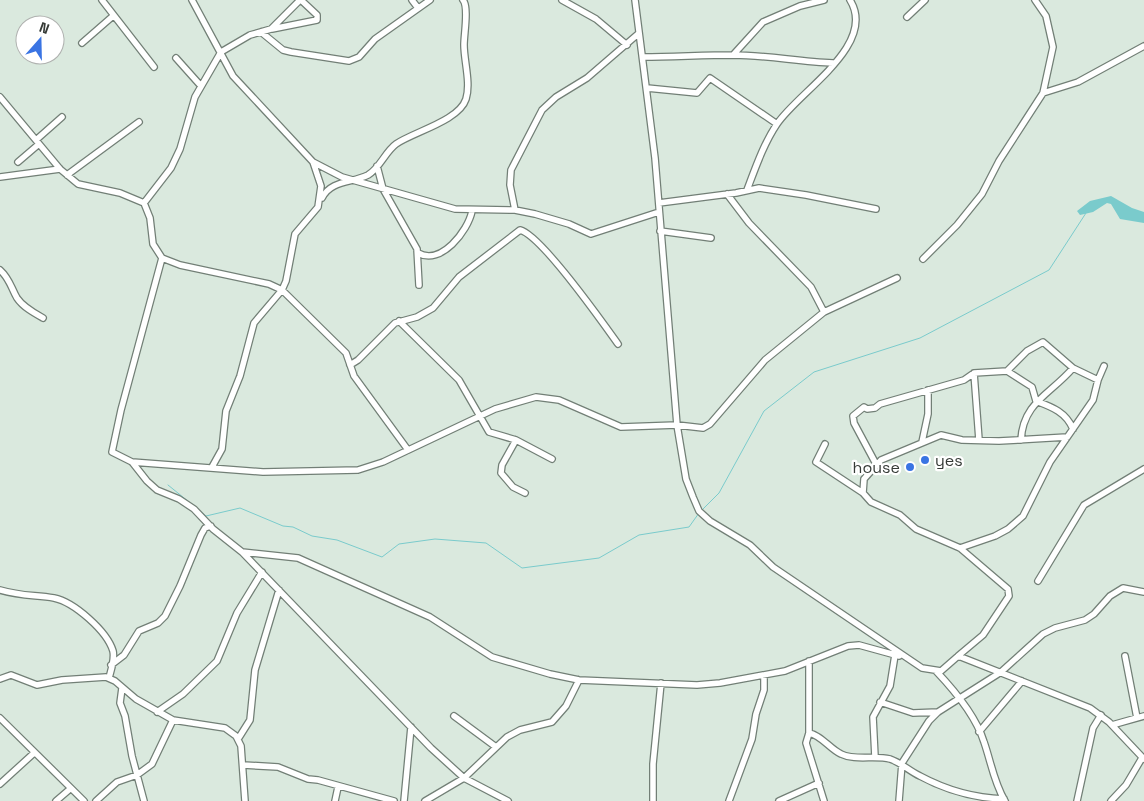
<svg xmlns="http://www.w3.org/2000/svg" width="1144" height="801" font-family="'Space Grotesk',sans-serif">
	<style>
		.water { fill: #7acbcc }
		.lines { fill: none; stroke-linecap: round; stroke-linejoin: round }
		.stream { stroke: #7acbcc; stroke-width: 1 }
		.minor-casing { stroke: #727f76; stroke-width: 8 }
		.minor { stroke: #fff; stroke-width: 5.5 }
		.poi-dot { fill: #3a74e3; stroke: #fff; stroke-width: 2 }
		.labels { text-anchor: middle; dominant-baseline: central; stroke-width: 4.5; stroke-linejoin: round; paint-order: stroke }
		.poi-label { font-size: 16px; fill: #363b37; stroke: #fff; text-anchor: start }
	</style>
	<rect width="100%" height="100%" fill="#dae9de"/>
	<path class="water" d="M1111,196L1132,208L1144,212V223L1120,219L1111,204L1107,203L1093,212L1080,215L1077,211L1090,201Z"/>
	<g class="lines">
		<path class="stream" d="M168,485L189,502
			M702,510L719,493L764,411L814,372L920,338L1049,270L1086,213
			M200,511L206,516L240,508L283,526L293,527L312,536L337,540L382,557L399,544L435,539L486,543L522,568L599,558L639,535L689,527L699,513"/>
		<g class="minor-casing">
			<path id="minor" d="M102,0L154,67
				M192,0L233,76L313,162L321,186L318,207L295,234L286,281L282,290L254,323L240,376L226,411L222,449L212,467
				M412,0L418,8
				M562,0L596,19L627,45
				M635,0L655,158L677,425L686,479L693,497L699,511L710,521L750,545L773,567L922,668L941,671L957,657H961L1090,708L1109,722L1144,759
				M907,17L925,0
				M272,29L317,20V15L301,0
				M261,32L283,50L291,52L349,61L359,57L375,39L430,0
				M82,43L113,16
				M733,55L763,22L800,6L824,0
				M643,57C673,57 703,55 733,55C766,55 800,62 833,63
				M176,58L201,86
				M647,88L697,93L710,78L777,124
				M1043,93L1078,82L1144,46
				M0,97L60,169L78,184L120,193L144,203L150,218L153,244L162,258L180,265L269,284L282,290L346,353L354,376L408,450
				M36,140L62,117
				M18,162L39,144
				M313,162L342,177L455,209L515,210L535,214L569,224L591,234L659,212
				M377,166L383,189L417,249L419,285
				M67,175L139,122
				M0,177L60,169
				M747,190C755,169 764,143 777,124C798,92 878,45 850,0
				M727,194L749,223L811,287L824,312
				M322,198C331,180 352,183 368,175C380,168 385,152 396,144C413,132 459,121 466,99C471,83 464,61 464,45C464,34 469,7 463,0
				M144,203L171,168L180,149L195,97L221,52L250,35L271,29L300,0
				M659,203L736,193L759,188L806,195L876,209
				M515,210L510,185L511,170L542,110L556,97L587,78L638,34
				M660,231L711,238
				M418,253C441,266 468,231 472,211
				M162,258L121,410L112,452L132,462L147,481L157,490L179,499L194,509L213,529L242,552L431,748L464,778L508,801
				M923,259L957,225L982,194L999,161L1043,93L1053,47L1046,16L1035,0
				M0,270C10,279 11,288 17,298C23,307 34,313 43,318
				M399,321L459,380L489,432L516,440L552,459
				M350,365L358,360L395,323L417,317L433,308L459,277L520,230C541,235 603,323 618,344
				M1007,371L1027,351L1043,342L1073,368L1098,380
				M974,373L979,440
				M516,440L502,465L501,473L513,487L525,493
				M1021,440C1023,402 1051,394 1073,368
				M922,442L928,414V390
				M825,444L816,462L863,493
				M132,462L263,472L358,470L383,462L495,409L536,397L559,400L621,427L677,425L703,428L710,424L765,360L824,312L897,278
				M876,464L854,423L853,416L864,407L867,409L875,408L880,404L964,380L974,373L1007,371L1032,387L1036,401C1052,407 1066,412 1073,429
				M960,548L995,536L1008,529L1023,516L1050,462L1093,400L1098,380L1104,366
				M242,552L298,558L430,617L492,657L550,674L579,680L697,685L720,683L785,671L848,646L859,645L899,656
				M1038,581L1084,505L1144,469
				M0,590C20,596 34,595 54,598C74,602 107,631 113,651C115,659 111,670 109,678
				M958,656L983,635L1009,596L1008,589L960,548L916,529L900,515L871,502L863,493L864,479L881,460L941,435L962,440L999,441L1067,437
				M1125,656L1137,718
				M809,661V733L806,743L824,801
				M111,665L124,655L139,631L158,623L165,616L180,586L201,535L205,528L211,526
				M936,671C955,691 976,716 984,742C991,762 994,783 1005,801
				M0,679L11,675L37,685L62,680L106,677L115,681L136,699L173,720L225,728L236,736L241,746L245,801
				M122,688L120,703L125,716L132,756L144,801
				M880,702L913,713L938,712
				M157,712L183,694L217,661L237,613L262,572
				M454,716L496,747
				M0,718L84,801
				M1112,725L1144,716
				M979,732L1022,681
				M809,733C821,735 830,749 841,754C855,761 875,755 890,759C902,763 909,771 920,776C946,790 975,798 1004,799
				M238,739L250,720L255,670L279,590
				M875,757L873,717L890,686L895,655
				M243,765L278,767L308,779L318,780L394,801
				M0,784L34,753
				M56,801L70,789
				M96,801L117,782L137,775L152,764L173,720
				M335,801L338,787
				M404,801L411,727
				M425,801L464,778L507,737L520,730L552,722L566,706L579,680
				M653,801V764L661,683
				M729,801L752,739L756,714L764,690V675
				M779,801L819,783
				M899,801L902,763L929,721L938,712L1001,672L1043,634L1055,628L1085,620L1094,614L1110,596L1123,588L1144,592
				M1077,801L1093,728L1101,715
				M1111,801L1126,785L1142,758"/>
		</g>
		<use href="#minor" class="minor"/>
	</g>
	<g class="poi-dot">
		<circle cx="925" cy="460" r="5"/>
		<circle cx="910" cy="467" r="5"/>
	</g>
	<g class="labels">
		<g class="poi-label">
			<text x="935" y="460">yes</text>
			<text x="900" y="467" text-anchor="end">house</text>
		</g>
	</g>
	<g transform="translate(40 40) rotate(20)"><circle r="24" fill="#ffffff" stroke="#afb1af"/>
	<path d="M0-4L9 19L0 12L-9 19Z" fill="#3a74e3"/>
	<text y="-8" font-size="14" font-weight="bold" text-anchor="middle" fill="#363b37">N</text>
	</g>
</svg>
